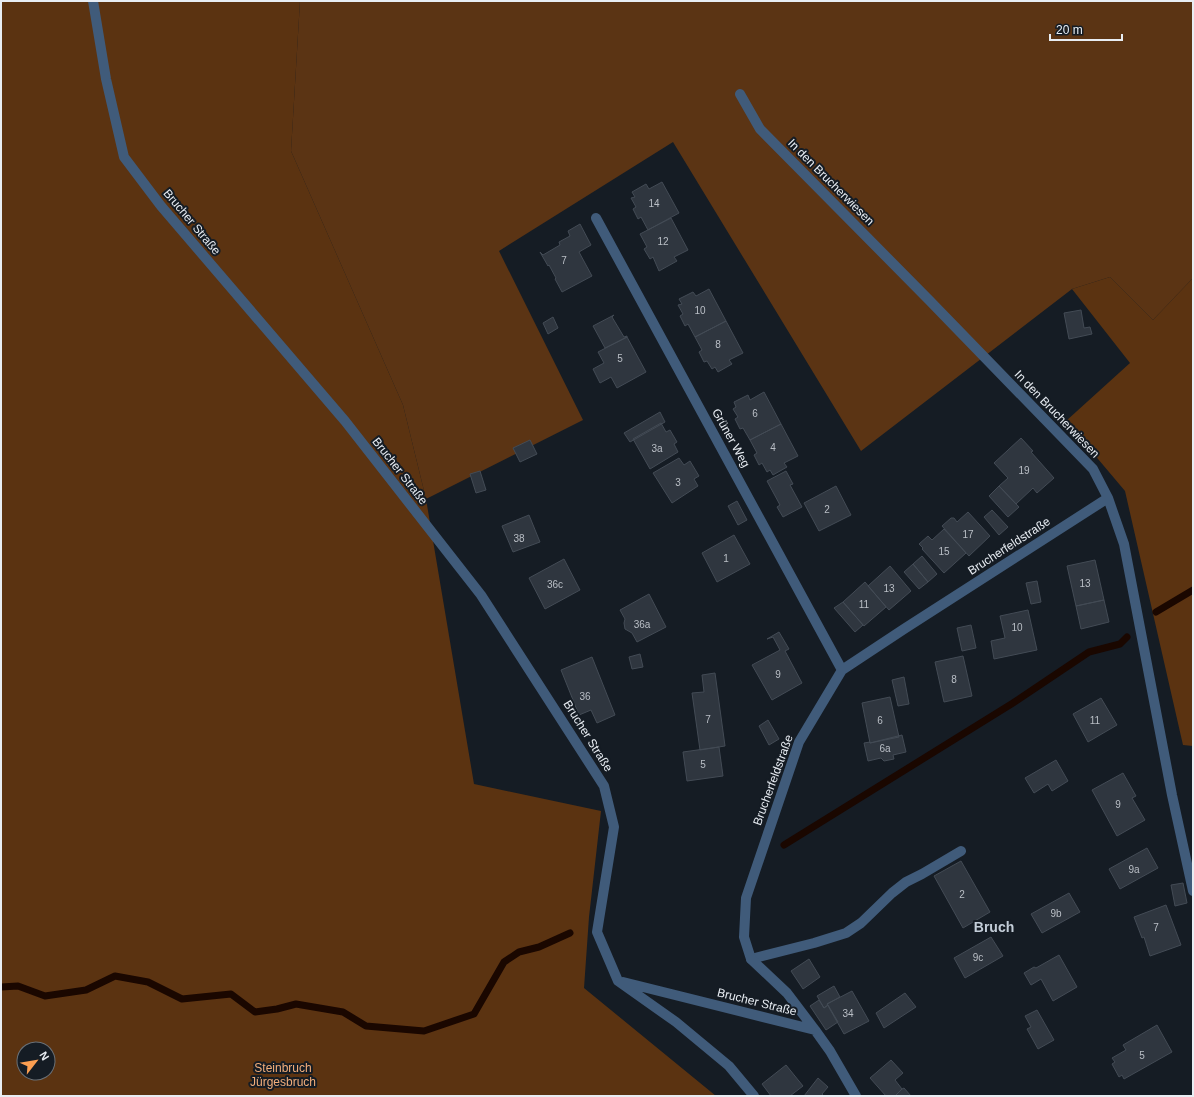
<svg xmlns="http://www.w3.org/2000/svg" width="1194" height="1097" font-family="Helvetica,sans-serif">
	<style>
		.green { fill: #5b3414 }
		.forest { fill: #5b3311; fill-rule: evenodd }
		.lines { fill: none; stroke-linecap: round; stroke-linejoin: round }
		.stream { stroke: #1a0700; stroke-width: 7 }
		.building { fill: #2f363f; stroke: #434b55 }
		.lane { stroke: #405b7a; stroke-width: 10 }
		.street { stroke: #405b7a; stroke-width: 10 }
		.labels { text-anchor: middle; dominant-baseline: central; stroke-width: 4; stroke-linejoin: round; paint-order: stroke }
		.number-label { font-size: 10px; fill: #babfc6 }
		.street-label { font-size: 12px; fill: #e8edf3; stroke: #151c24 }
		.park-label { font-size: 12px; fill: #f2ae7b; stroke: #151c24 }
		.quarter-label { font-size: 14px; font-weight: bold; fill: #c3cdd8; stroke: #151c24 }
	</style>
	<rect width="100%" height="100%" fill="#151c24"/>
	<path class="green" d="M300,1H1193L1192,279L1153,320L1110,277L1072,289L861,451L673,142L499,251L583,420L426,499L403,405L291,151Z"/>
	<path class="forest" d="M1,1H300L291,151L403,405L426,499L474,784L601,811L589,917L584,988L716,1096H1ZM24,1049H48V1073H24Z
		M1193,243V746L1183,745L1125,491L1066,421L1130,363L1072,289L1110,277L1153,320L1192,279Z"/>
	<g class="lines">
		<path class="stream" d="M1156,612L1193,590
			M784,845L1013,703L1089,652L1120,644L1127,637
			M1,987L18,986L45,996L86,990L115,976L148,982L182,999L231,994L255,1012L277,1009L296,1004L343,1012L366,1026L424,1031L474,1014L504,962L519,952L539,947L570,933"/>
	</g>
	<path class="building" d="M662,182L679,213L648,230L641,217L638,219L633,209L636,207L631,198L635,197L632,192L646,184L649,189Z
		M671,218L688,250L674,257L677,261L659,271L653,257L650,259L644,249L647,247L640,234Z
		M580,224L591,245L579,252L592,276L562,292L555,279L556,278L549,265L548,266L540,252L543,255L560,245L559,242L570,236L568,231Z
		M709,289L726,321L695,337L688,324L685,326L680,316L683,314L678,305L682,304L679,299L693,292L696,296Z
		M1081,310L1084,328L1090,327L1092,334L1069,339L1064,313Z
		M614,315L612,317L624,337L627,336V337L605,348L593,326Z
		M553,317L558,328L548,334L543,323Z
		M726,321L743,353L729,360L732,364L718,372L715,367L712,369L707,361L704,362L699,352L702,350L695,337Z
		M627,337L646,372L617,388L611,377L600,383L593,369L604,363L598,352Z
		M764,392L781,424L750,440L743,428L740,429L735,419L738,417L733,409L736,407L734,402L748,395L750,400Z
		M660,412L665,422L630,442L624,433Z
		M661,423L666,432L670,430L677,442L674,444L678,452L650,469L633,439Z
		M781,424L798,456L784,463L787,467L773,475L770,470L767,472L762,463L759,465L754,455L757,453L750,440Z
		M1021,438L1033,451L1031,452L1054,478L1037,493L1033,488L1016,504L999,486L1008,478L994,463Z
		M530,440L537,454L520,462L513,448Z
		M679,458L684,465L690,461L699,476L694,479L698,486L672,503L653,473Z
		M480,471L486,490L476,493L470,474Z
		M786,471L793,484L790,485L802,507L783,517L777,507L780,505L767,481Z
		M836,486L851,515L819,531L804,503Z
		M999,486L1019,507L1008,517L989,496Z
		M737,501L747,520L738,525L728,506Z
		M992,510L1008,527L999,535L984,517Z
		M968,512L990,536L969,556L942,526L951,518H954L957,522Z
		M529,515L540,542L513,552L502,526Z
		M944,529L966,553L944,573L922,549L923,548L919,544L928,536L932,540Z
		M734,535L750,564L717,582L702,553Z
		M922,556L937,574L928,582L913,564Z
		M564,559L580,590L545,609L529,578Z
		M1095,560L1104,600L1076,606L1067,566Z
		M913,564L928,582L919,589L904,572Z
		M890,566L911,591L889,610L868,586Z
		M1037,581L1041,602L1031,604L1026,583Z
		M865,582L886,607L864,626L843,602Z
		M649,594L666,627L637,642L632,633L625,629L624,623L625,619L620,610Z
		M1104,600L1109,622L1081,629L1076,606Z
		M843,602L863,625L855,632L834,608Z
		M1028,610L1037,650L994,659L991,641L1005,638L1000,616Z
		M971,625L976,648L962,651L957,628Z
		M779,632L789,649L785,651L802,683L772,700L752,665L780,650L773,637L767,639Z
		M640,654L643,667L632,669L629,657Z
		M963,656L972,696L944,702L935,662Z
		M592,657L615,715L597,723L591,710L579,715L561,670Z
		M715,673L725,746L700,750L692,693L704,692L702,675Z
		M904,677L909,704L898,706L892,680Z
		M890,697L899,737L870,743L862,703Z
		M1101,698L1117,725L1088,742L1073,714Z
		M768,720L779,739L769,745L759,726Z
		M902,735L906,752L893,755L894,759L884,761L881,758L868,761L864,743L870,742V743Z
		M719,747L723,776L687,781L683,752Z
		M1056,760L1068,781L1052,791L1048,784L1034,793L1025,778Z
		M1123,773L1136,796L1132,798L1145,820L1117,836L1092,790Z
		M1147,848L1158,868L1120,889L1109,869Z
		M961,861L990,912L963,928L934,876Z
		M1183,883L1187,903L1175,906L1171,885Z
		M1069,893L1080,912L1042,933L1031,914Z
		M1166,905L1181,945L1150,956L1144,937L1142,938L1134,917Z
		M991,937L1003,956L965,978L954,958Z
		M1059,955L1077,987L1053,1001L1041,979L1031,985L1024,973L1034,967L1036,968Z
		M809,959L820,977L803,989L791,971Z
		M834,986L840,997L827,1004L828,1005L824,1008L817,996Z
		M852,991L869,1021L844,1034L827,1004Z
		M905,993L916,1007L884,1028L876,1013Z
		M819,1000L824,1008L828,1005L838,1022L826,1030L810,1006Z
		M1037,1010L1054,1040L1038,1049L1027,1029L1031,1027L1025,1016Z
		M1157,1025L1172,1052L1124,1079L1122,1075L1119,1077L1112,1064L1115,1062L1112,1058L1126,1050L1123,1045Z
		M891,1060L903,1073L895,1080L902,1089L895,1096H886L870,1078Z
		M786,1065L803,1086L790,1096H771L762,1084Z
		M818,1078L828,1087L822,1094L824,1096H804Z
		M904,1088L911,1096H895L902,1089Z"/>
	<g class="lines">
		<path class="lane" d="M751,959L814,943L846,933L861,923L892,893L906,882L922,874L961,851"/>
		<path class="street" d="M93,1L106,79L124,157L161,206L345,421L481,595L604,786L614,827L597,932L618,981L676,1022L729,1066L754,1096
			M740,94L760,129L929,300L1093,469L1108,498L1124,544L1172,795L1193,891
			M596,218L842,670
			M623,982L815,1030L830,1051L856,1096
			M815,1030L787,993L751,959L744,937L746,898L799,742L842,670L904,629L1108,498"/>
	</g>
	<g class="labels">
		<g class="number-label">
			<text x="654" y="203">14</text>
			<text x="663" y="241">12</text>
			<text x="564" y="260">7</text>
			<text x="700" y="310">10</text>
			<text x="718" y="344">8</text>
			<text x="620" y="358">5</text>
			<text x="755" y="413">6</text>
			<text x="773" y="447">4</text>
			<text x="657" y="448">3a</text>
			<text x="1024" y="470">19</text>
			<text x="678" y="482">3</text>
			<text x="827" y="509">2</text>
			<text x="968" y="534">17</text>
			<text x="519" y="538">38</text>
			<text x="944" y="551">15</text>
			<text x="726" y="558">1</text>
			<text x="1085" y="583">13</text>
			<text x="555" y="584">36c</text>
			<text x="889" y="588">13</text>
			<text x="864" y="604">11</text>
			<text x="642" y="624">36a</text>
			<text x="1017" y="627">10</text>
			<text x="778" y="674">9</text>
			<text x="954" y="679">8</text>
			<text x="585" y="696">36</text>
			<text x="708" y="719">7</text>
			<text x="880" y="720">6</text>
			<text x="1095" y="720">11</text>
			<text x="885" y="748">6a</text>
			<text x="703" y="764">5</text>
			<text x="1118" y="804">9</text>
			<text x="1134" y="869">9a</text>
			<text x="962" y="894">2</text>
			<text x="1056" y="913">9b</text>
			<text x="1156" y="927">7</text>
			<text x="978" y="957">9c</text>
			<text x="848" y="1013">34</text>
			<text x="1142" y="1055">5</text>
		</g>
		<g class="street-label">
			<text transform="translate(831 182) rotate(45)">In den Brucherwiesen</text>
			<text transform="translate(192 222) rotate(50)">Brucher Straße</text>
			<text transform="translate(1057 414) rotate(46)">In den Brucherwiesen</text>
			<text transform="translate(731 438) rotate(61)">Grüner Weg</text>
			<text transform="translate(400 471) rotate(52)">Brucher Straße</text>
			<text transform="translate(1009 546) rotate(-33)">Brucherfeldstraße</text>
			<text transform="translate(588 736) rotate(58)">Brucher Straße</text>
			<text transform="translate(773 780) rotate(-70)">Brucherfeldstraße</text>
			<text transform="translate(757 1002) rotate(14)">Brucher Straße</text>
		</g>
		<g class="park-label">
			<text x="283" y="1068">Steinbruch<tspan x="283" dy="14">Jürgesbruch</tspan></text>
		</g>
		<g class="quarter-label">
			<text x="994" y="927">Bruch</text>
		</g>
	</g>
	<rect width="1194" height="1097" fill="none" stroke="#e8edf3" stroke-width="4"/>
	<g transform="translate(36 1061) rotate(59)"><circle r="19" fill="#151c24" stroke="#697077"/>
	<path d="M0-3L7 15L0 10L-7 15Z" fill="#fb9e51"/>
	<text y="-6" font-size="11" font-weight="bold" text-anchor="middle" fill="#e8edf3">N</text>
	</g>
	<path d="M1050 34v6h72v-6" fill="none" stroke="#e8edf3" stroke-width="2"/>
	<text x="1056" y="34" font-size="12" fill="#e8edf3" stroke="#151c24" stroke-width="3" paint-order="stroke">20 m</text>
</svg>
